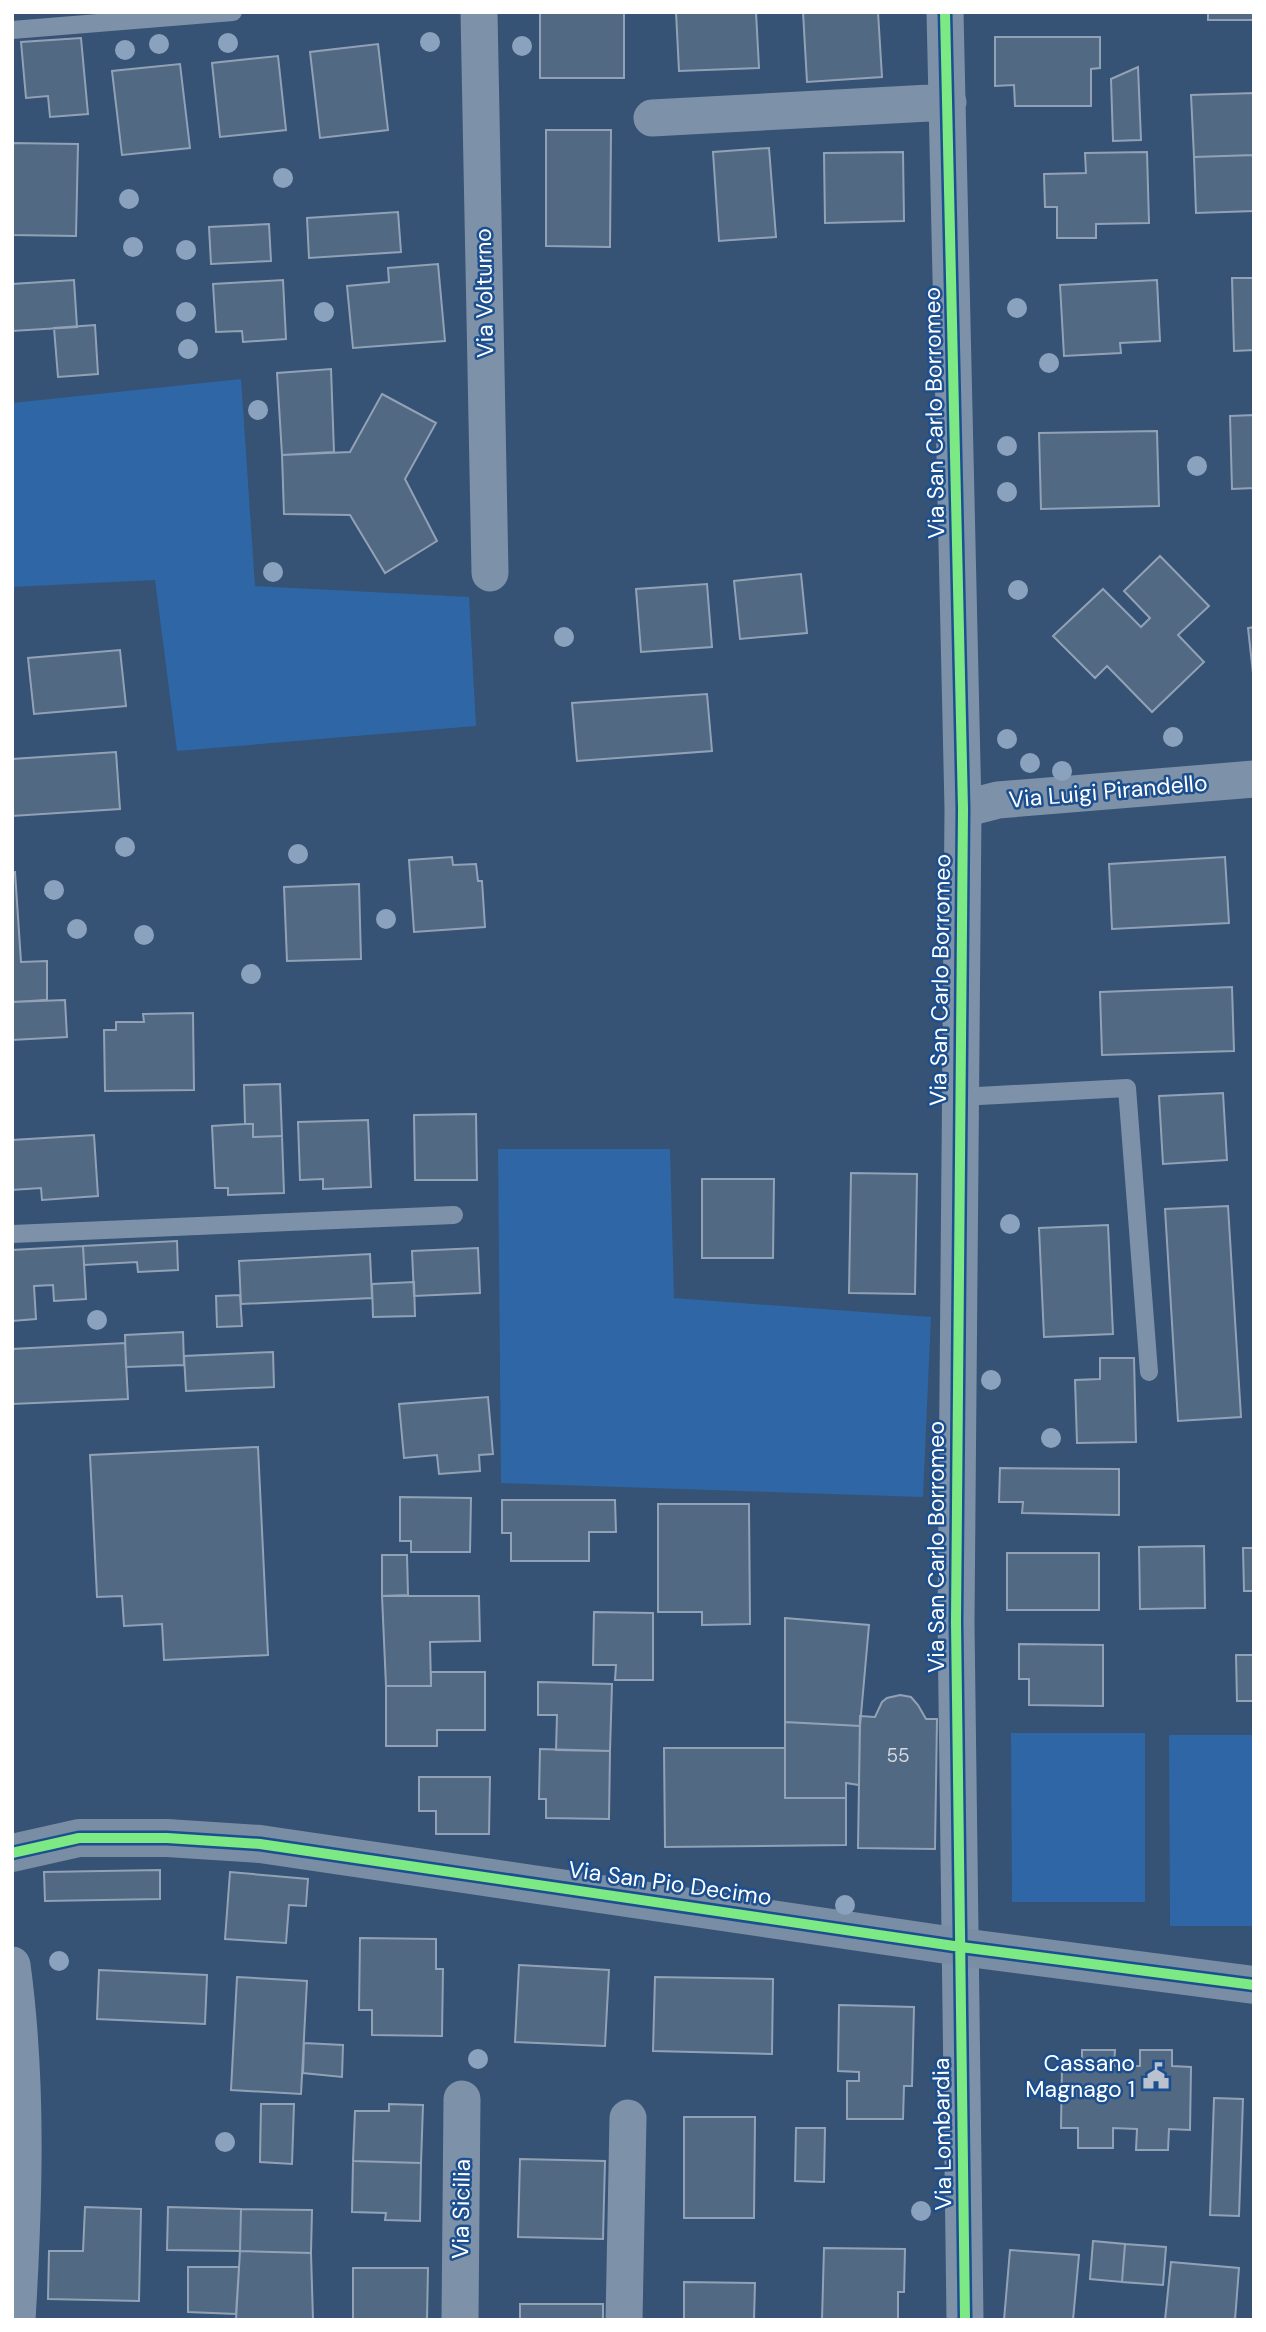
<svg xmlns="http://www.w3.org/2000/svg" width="1266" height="2332" font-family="'DM Sans',sans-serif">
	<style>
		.green { fill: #2f66a5 }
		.building { fill: #526984; stroke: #92a2b6; stroke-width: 2 }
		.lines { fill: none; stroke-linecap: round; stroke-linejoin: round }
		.lane { stroke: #7d92a8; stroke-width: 18 }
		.street { stroke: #7d92a8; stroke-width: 37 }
		.secondary { stroke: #798da4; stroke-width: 38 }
		.cycleway-casing { stroke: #1b4f8f; stroke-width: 15 }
		.cycleway { stroke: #7ce984; stroke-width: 10 }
		.tree { fill: #8aa2be }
		.labels { text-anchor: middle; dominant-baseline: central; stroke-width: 5; stroke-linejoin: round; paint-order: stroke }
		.number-label { font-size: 19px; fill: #d4dae0 }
		.street-label { font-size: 23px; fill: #fff; stroke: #1b4f8f }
		.poi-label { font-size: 23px; fill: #fff; stroke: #1b4f8f; text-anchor: end }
	</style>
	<rect width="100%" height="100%" fill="#365274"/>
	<path class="green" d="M241,379L255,586L469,597L476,726L177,751L155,580L12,587V403Z
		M498,1149H670L674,1298L931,1317L923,1497L501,1483Z
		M1011,1733H1145V1902H1012Z
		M1169,1735H1254V1926H1170Z"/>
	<path class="building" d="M540,12H624V78H540Z
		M676,12H756L759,68L679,71Z
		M803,12H878L882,77L807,82Z
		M1208,12H1254V20H1208Z
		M995,37H1100V68L1091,69V106H1015L1014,85L995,86Z
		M81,38L88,114L50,117L48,96L26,98L21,42Z
		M378,44L388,130L320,138L310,52Z
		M278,56L286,130L220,137L212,63Z
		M180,64L190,148L122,155L112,71Z
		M1138,67L1141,140L1113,141L1111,79Z
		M1254,93V155L1194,157L1191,95Z
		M546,130H611L610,247L546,246Z
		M12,143L78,144L76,236L12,235Z
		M769,148L776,237L719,241L713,152Z
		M903,152L904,221L825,223L824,153Z
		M1147,152L1149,223L1096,224V238H1057V207H1045L1044,174L1086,173L1085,153Z
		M1254,155V211L1196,213L1194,157Z
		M398,212L401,252L309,258L307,218Z
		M269,224L271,261L211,264L209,227Z
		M438,264L445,341L353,348L347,286L389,282L388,268Z
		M1232,278H1254V350L1234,351Z
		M74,280L77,327L12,331V284Z
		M283,280L286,339L243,342L242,331L216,332L213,284Z
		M1157,280L1160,341L1120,343L1121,353L1064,356L1060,285Z
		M95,325L98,374L58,377L54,328Z
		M331,369L334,452L282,455L277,373Z
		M382,394L436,423L405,479L437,541L385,573L350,515L284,514L282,455L350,452Z
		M1254,415V488L1232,489L1230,416Z
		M1157,431L1159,506L1041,509L1039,433Z
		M1160,556L1209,606L1178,635L1204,662L1152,712L1107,666L1095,678L1053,636L1103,589L1141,627L1150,618L1124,591Z
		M801,574L807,633L740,639L734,581Z
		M707,584L712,647L641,652L636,589Z
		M1254,627V682L1248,628Z
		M120,650L126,706L34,714L28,658Z
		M707,694L712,751L577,761L572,703Z
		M116,752L120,809L12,816V759Z
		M452,857L453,865L476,864L478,881H482L485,927L414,932L409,860Z
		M1225,857L1229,923L1112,929L1109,864Z
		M12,872H15L21,962L47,961V1000L12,1002Z
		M359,884L361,959L287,961L284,887Z
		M1232,987L1234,1051L1102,1055L1100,992Z
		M65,1000L67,1037L12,1040V1002Z
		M193,1013L194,1090L105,1091L104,1030H116V1022H144L143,1014Z
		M280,1084L282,1136L253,1137V1124H245L244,1085Z
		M1223,1093L1227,1160L1163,1164L1159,1096Z
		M476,1114L477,1180H415L414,1115Z
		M368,1120L371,1187L323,1189V1179L300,1180L298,1122Z
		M245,1124H253V1137L282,1136L284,1193L228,1195V1188H215L212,1126Z
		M94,1135L98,1196L42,1200L41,1188L12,1190V1140Z
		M851,1173L917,1174L915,1294L849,1293Z
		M702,1179H774L773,1258H702Z
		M1228,1206L1241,1417L1178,1421L1165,1209Z
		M1108,1225L1113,1334L1044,1337L1039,1228Z
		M177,1241L178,1270L138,1272L137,1262L84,1265L83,1246Z
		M83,1246L86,1299L54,1301L53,1285L34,1286L36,1319L12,1321V1250Z
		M478,1248L480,1293L414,1296L412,1251Z
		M370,1254L372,1298L241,1304L239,1261Z
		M414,1282L415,1316L373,1317L372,1284Z
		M240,1295L242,1326L217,1327L216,1296Z
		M183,1332L184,1365L126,1367L125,1335Z
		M125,1343L128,1399L12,1404V1349Z
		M273,1352L274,1387L186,1391L184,1356Z
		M1100,1358H1134L1136,1442L1077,1443L1075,1380L1100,1379Z
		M488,1397L493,1454L479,1455L480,1471L439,1474L437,1455L404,1458L399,1404Z
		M258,1447L268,1655L164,1660L162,1624L124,1626L122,1596L97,1597L90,1455Z
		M1000,1468L1119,1469V1515L1022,1513L1023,1502H999Z
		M400,1497L471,1498L470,1552H411V1541H400Z
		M502,1500H615L616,1532H589V1561H511V1533H502Z
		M658,1504H749L750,1624L702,1625V1612H658Z
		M1204,1546L1205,1608L1140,1609L1139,1547Z
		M1243,1548H1254V1591H1244Z
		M1007,1553H1099V1610H1007Z
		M382,1555H407L408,1595L382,1596Z
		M382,1596H479L480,1641L430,1642L431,1686H386Z
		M594,1612L653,1613V1680H615L616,1665H593Z
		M785,1618L869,1625L860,1726L785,1722Z
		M1019,1644L1103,1645V1706L1029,1705V1679H1019Z
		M1236,1655H1254V1701H1237Z
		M431,1672H485V1730H437V1746H386V1686H431Z
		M538,1682L612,1684L610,1751L556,1750L557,1715H538Z
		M900,1695L911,1697L918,1705L926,1719H937L935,1849L858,1848L860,1716L875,1717L882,1702L887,1698Z
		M785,1722L860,1726L859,1785L846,1783V1798H785Z
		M664,1748H785V1798H846V1845L665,1847Z
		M540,1749L610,1751L609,1819L546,1818V1799H539Z
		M419,1777H490L489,1834H436V1811H419Z
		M160,1870V1899L45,1901L44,1872Z
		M230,1872L308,1879L306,1906L289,1905L286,1943L225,1939Z
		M360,1938L436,1939V1969H443L442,2036L372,2035V2010H359Z
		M519,1965L609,1970L605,2046L515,2042Z
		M99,1970L207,1975L205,2024L97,2019Z
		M237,1977L307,1981L301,2094L231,2090Z
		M655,1977L773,1979L772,2054L653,2051Z
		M839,2005L914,2007L912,2086H904L903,2119H847V2081H859V2072L838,2071Z
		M304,2043L343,2045L342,2077L303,2073Z
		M1082,2050H1115L1114,2066H1140V2050H1172V2066L1191,2067L1190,2130L1169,2129L1168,2150H1136L1137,2129L1113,2128V2148H1078V2128H1061L1062,2065H1082Z
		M1214,2098L1243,2099L1239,2216L1210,2215Z
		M261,2104H294L292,2164L260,2162Z
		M389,2104L423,2105L421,2163L353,2161L355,2111H389Z
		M684,2117H755L754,2218H684Z
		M796,2128H825L824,2182L795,2181Z
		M520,2159L605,2161L603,2239L518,2237Z
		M353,2161L421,2163L420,2221L385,2220L386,2213L352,2212Z
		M85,2207L141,2209L139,2301L48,2299L49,2251H83Z
		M168,2207L241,2209L240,2251L167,2250Z
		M241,2209L312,2210L311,2253L240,2251Z
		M1093,2241L1125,2244L1122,2282L1090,2279Z
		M1125,2244L1166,2247L1163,2285L1122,2282Z
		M824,2248L905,2249L904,2292H898V2320H822Z
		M1010,2250L1079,2255L1073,2320H1004Z
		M240,2251L311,2253L313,2320H236Z
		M1171,2262L1239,2268L1235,2320H1165Z
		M188,2267H239L236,2314L188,2312Z
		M353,2268H428L427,2320H353Z
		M684,2282L755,2283L754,2320H684Z
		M520,2304H603V2320H520Z"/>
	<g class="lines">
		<path class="lane" d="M12,30L233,12
			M960,1097L1127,1088L1149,1372
			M12,1234L454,1215"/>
		<path class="street" d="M479,12L490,573
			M945,12L963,809L956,1622L965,2320
			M652,118L948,102
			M963,809L998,800L1254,779
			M12,1965C28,2083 24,2202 17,2320
			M460,2320L462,2099
			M624,2320L628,2118"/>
		<path class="secondary" d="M12,1853L79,1838H167L260,1844L961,1947L1254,1985"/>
		<g class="cycleway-casing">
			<path id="cycleway" d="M945,12L963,809L956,1622L965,2320
				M12,1853L79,1838H167L260,1844L961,1947L1254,1985"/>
		</g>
		<use href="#cycleway" class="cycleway"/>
	</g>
	<g class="tree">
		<circle cx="430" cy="42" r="10"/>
		<circle cx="228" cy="43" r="10"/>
		<circle cx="159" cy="44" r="10"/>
		<circle cx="522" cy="46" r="10"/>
		<circle cx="125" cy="50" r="10"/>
		<circle cx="283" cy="178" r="10"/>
		<circle cx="129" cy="199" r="10"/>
		<circle cx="133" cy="247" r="10"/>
		<circle cx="186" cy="250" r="10"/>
		<circle cx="1017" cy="308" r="10"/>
		<circle cx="186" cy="312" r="10"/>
		<circle cx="324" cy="312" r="10"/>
		<circle cx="188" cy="349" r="10"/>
		<circle cx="1049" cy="363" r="10"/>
		<circle cx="258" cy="410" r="10"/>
		<circle cx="1007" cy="446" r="10"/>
		<circle cx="1197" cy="466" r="10"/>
		<circle cx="1007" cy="492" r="10"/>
		<circle cx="273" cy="572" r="10"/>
		<circle cx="1018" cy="590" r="10"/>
		<circle cx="564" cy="637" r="10"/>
		<circle cx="1173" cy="737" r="10"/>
		<circle cx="1007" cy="739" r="10"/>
		<circle cx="1030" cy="763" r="10"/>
		<circle cx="1062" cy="771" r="10"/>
		<circle cx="125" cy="847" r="10"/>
		<circle cx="298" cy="854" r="10"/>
		<circle cx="54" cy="890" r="10"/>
		<circle cx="386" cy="919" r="10"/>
		<circle cx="77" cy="929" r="10"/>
		<circle cx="144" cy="935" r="10"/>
		<circle cx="251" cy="974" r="10"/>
		<circle cx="1010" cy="1224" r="10"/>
		<circle cx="97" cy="1320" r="10"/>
		<circle cx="991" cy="1380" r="10"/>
		<circle cx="1051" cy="1438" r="10"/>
		<circle cx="845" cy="1905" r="10"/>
		<circle cx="59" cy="1961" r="10"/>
		<circle cx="478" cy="2059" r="10"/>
		<circle cx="225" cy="2142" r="10"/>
		<circle cx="921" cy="2211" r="10"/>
	</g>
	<defs>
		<g id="civic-bare" transform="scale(2.1)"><path d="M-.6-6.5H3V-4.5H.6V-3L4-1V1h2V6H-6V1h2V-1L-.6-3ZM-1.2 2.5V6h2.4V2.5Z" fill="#b9c2ce" stroke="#1b4f8f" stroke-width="2.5" paint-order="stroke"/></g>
	</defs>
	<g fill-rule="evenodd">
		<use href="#civic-bare" x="1156" y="2076"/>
	</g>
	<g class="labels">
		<g class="number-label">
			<text x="898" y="1755">55</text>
		</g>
		<g class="street-label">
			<text transform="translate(484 293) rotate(-91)">Via Volturno</text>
			<text transform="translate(934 413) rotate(-91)">Via San Carlo Borromeo</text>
			<text transform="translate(1108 791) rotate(-5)">Via Luigi Pirandello</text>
			<text transform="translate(940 980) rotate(-89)">Via San Carlo Borromeo</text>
			<text transform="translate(936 1547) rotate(-90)">Via San Carlo Borromeo</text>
			<text transform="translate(670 1883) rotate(8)">Via San Pio Decimo</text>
			<text transform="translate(942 2134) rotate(-91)">Via Lombardia</text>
			<text transform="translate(461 2209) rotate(-89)">Via Sicilia</text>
		</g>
		<g class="poi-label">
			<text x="1135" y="2063">Cassano<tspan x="1135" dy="26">Magnago 1</tspan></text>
		</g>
	</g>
	<rect width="1266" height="2332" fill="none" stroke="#ffffff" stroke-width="28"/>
</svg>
